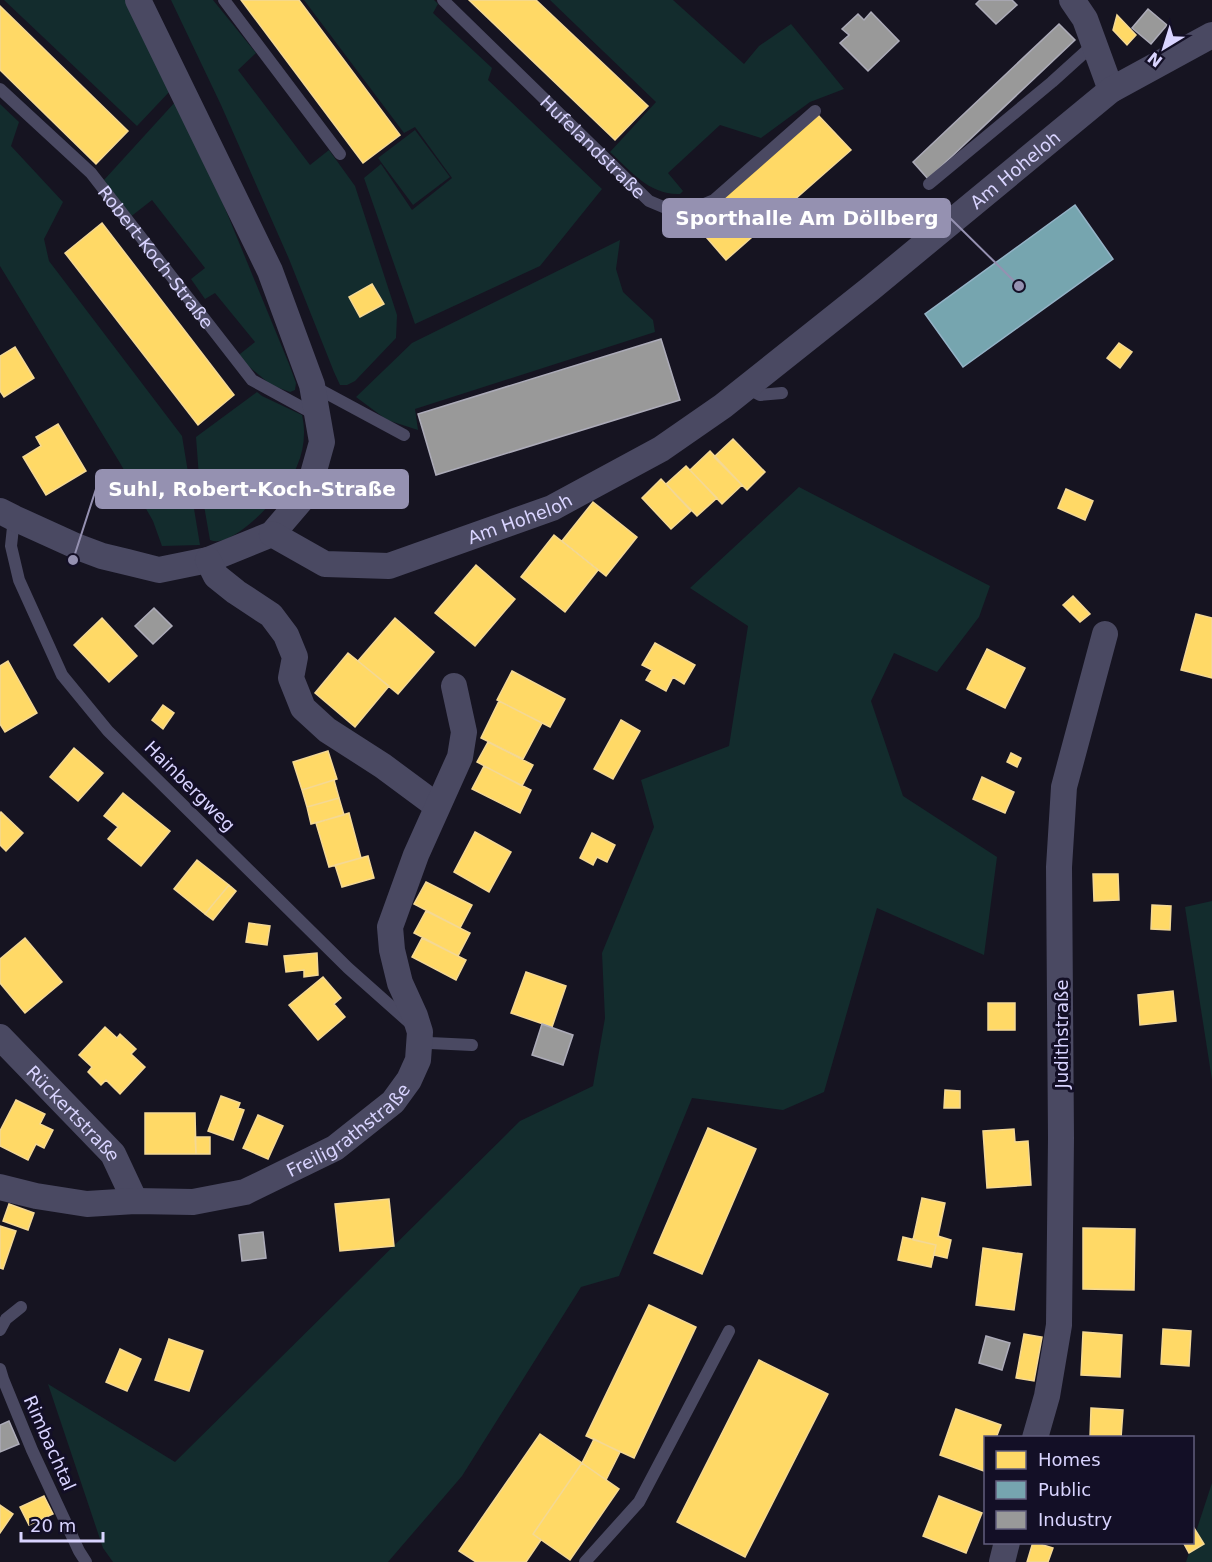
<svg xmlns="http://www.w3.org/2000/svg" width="1212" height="1562" font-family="'DejaVu Sans',sans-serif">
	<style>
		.green { fill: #132c2d }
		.homes { fill: #ffd966; stroke: #f4d894; stroke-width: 1.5 }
		.public { fill: #76a5af; stroke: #94b3c7; stroke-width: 1.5 }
		.industry { fill: #999; stroke: #acabb8; stroke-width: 1.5 }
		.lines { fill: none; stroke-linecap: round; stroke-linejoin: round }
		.service { stroke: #4a4962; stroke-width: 12 }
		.minor { stroke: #4a4962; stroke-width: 26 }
		.labels { text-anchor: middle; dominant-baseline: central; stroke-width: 6; stroke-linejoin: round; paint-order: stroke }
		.street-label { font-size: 18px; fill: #d9d4ff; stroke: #130f26 }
		.leader { fill: none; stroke: #9591b1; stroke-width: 2 }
		.callout-dot { fill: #9591b1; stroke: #130f26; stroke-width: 2 }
		.callout { fill: #9591b1; stroke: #9591b1; stroke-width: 2 }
		.callout-label { font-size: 20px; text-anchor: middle; font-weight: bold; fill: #fff }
	</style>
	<rect width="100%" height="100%" fill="#161421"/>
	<path class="green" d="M4,0H126L171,90L137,126Z
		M171,0H213L256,53L238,70L310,165L329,150L355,186L397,315L396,338L355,381L347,385H340L334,372L289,259L221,105Z
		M304,0H434L438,4L433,13L492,68L488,80L602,189L540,266L415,324L364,178L381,164L412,210L452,178L415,127L404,133Z
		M550,0H673L744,64L759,46L791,24L844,89L810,102L761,138L720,125L668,173L683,191L680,194C649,195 631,171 610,152L656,102Z
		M176,101L222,201L289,364L296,383L295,390L290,392L271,385L240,359V354L255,342L215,293L205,299L191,279L205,268L152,200L129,218L104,180Z
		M0,104L19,122L11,146L63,202L44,239L49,261L182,436L200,545L162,546L153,521L120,463L0,266Z
		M415,130L450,177L413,205L378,158Z
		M620,240L616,269L623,292L653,320L655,332L415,409L418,430L387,420L356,397L412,343Z
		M257,392L262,396L302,415C306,432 304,450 297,466C289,487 234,551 210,540L199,477L196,437Z
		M799,487L990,586L979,617L937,672L894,653L871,701L903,796L997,857L984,955L877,908L824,1092L783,1110L692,1098L619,1276L581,1287L462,1476L388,1562H113L103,1548L48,1384L175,1462L520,1121L593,1086L605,1018L602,953L654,827L641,780L729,746L748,626L690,588Z
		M1212,901V1080L1185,907Z
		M1212,1483V1562H1186L1189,1553Z"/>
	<path class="homes" d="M241,0H299L400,135L363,163Z
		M469,0H536L648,106L615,140Z
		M0,6L128,131L96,164L0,70Z
		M1117,15L1136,35L1127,45L1113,30Z
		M818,115L851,150L726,260L694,223Z
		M102,223L234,395L198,425L65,253Z
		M372,284L384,304L360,317L349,297Z
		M1119,343L1132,352L1120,368L1107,358Z
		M15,347L34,378L4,397L0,391V356Z
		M58,424L86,471L46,495L23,457L41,446L36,437Z
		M733,439L765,472L747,490L714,457Z
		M710,451L742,485L722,504L690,470Z
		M686,466L717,498L697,516L666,484Z
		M661,479L691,511L671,529L642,498Z
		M1066,489L1093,501L1085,520L1058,508Z
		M593,502L637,537L606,576L562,541Z
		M554,535L598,570L565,612L521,577Z
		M476,565L515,599L475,646L435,613Z
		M1073,596L1090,614L1080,622L1063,605Z
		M1196,614L1212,618V678L1181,670Z
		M102,618L137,656L109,682L74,645Z
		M395,618L434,652L398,694L358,661Z
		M655,643L695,665L684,684L673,677L666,691L646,680L652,670L642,665Z
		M987,649L1025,668L1005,708L967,689Z
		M348,653L389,686L355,727L315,693Z
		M8,661L37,713L5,732L0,724V666Z
		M512,671L565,699L550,727L497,700Z
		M499,701L542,723L523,759L481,738Z
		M163,705L174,713L163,729L152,720Z
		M621,720L640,731L613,779L594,769Z
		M488,742L533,765L522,786L477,762Z
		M74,748L103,773L78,801L50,777Z
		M328,751L337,779L302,790L293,762Z
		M1011,753L1021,758L1017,767L1007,762Z
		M484,766L531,790L520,813L472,789Z
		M982,777L1014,792L1005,813L973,799Z
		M334,780L339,798L307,807L302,790Z
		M123,793L170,831L141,866L108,839L118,827L104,816Z
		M339,798L344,815L311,824L307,807Z
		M1,812L23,833L6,851L0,845V814Z
		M349,813L361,858L329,867L316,823Z
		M475,832L511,852L489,892L454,872Z
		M592,833L615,845L607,862L597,857L593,865L580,858Z
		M368,856L374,878L342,887L335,865Z
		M197,860L229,885L205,914L174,889Z
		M1093,874H1118L1119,900L1094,901Z
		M426,882L472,905L460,928L414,904Z
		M229,885L236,891L213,920L205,914Z
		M1152,905L1171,906L1170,930L1151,929Z
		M426,911L470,933L458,956L414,933Z
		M249,923L270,926L267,945L246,942Z
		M25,938L62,982L25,1013L0,983V959Z
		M422,938L466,960L456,980L412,957Z
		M317,953L318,975L304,977V970L286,972L284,956Z
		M526,972L566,986L552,1027L511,1013Z
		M323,977L341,998L334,1004L345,1017L318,1040L289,1005Z
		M1173,991L1176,1021L1140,1025L1138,995Z
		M988,1003H1015V1030H988Z
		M105,1027L117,1038L120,1034L136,1049L131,1054L145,1067L120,1094L106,1080L101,1085L88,1072L92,1067L79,1055Z
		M945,1090L960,1091V1108H944Z
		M221,1096L240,1103L238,1108L244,1110L233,1140L208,1131Z
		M16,1100L45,1114L40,1124L53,1130L44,1148L36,1144L28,1160L0,1146V1131Z
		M145,1113H195L196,1154H145Z
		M258,1115L283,1126L268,1159L243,1148Z
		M708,1128L756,1149L702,1274L654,1253Z
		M1014,1129L1015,1142L1028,1141L1031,1185L987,1188L983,1131Z
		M195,1137H210V1154H196Z
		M922,1198L945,1203L938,1236L951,1240L947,1258L934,1255L936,1245L913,1240Z
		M389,1199L394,1246L340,1251L335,1204Z
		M9,1204L34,1213L28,1230L3,1221Z
		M0,1226L16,1231L3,1269L0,1268Z
		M1083,1228L1135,1229L1134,1290L1083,1289Z
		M903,1237L936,1245L931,1267L898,1260Z
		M983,1248L1022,1254L1014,1310L976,1305Z
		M649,1305L696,1327L634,1458L586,1436Z
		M1163,1329L1191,1331L1189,1366L1161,1364Z
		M1083,1332L1122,1335L1120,1377L1081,1375Z
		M1024,1334L1042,1337L1034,1381L1016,1378Z
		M169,1339L203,1351L189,1391L155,1380Z
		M120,1349L141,1359L127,1391L106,1382Z
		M759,1360L828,1394L745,1557L677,1522Z
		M1091,1408L1123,1410L1121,1438H1090Z
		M956,1409L1001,1425L996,1438H986V1467L984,1471L940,1455Z
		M540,1434L582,1463L533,1534L541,1540L526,1562H476L459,1551Z
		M594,1439L620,1452L606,1480L582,1463Z
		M582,1463L619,1489L570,1560L533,1534Z
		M44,1496L53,1514L29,1525L20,1507Z
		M939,1496L982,1513L966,1553L923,1536Z
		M0,1505L13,1514L0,1533Z
		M1194,1528L1204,1544L1189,1553L1183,1542H1192V1529Z
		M1033,1542L1053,1548L1048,1562H1027Z"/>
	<path class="public" d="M1075,205L1113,259L963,367L925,314Z"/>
	<path class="industry" d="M980,0H1012L1017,5L996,24L976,4Z
		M1148,9L1167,25L1151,44L1132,28Z
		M871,12L899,41L868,71L840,43L849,35L842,29L858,14L864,20Z
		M1059,24L1075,40L928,179L913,162Z
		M661,339L680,400L436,475L418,414Z
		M154,608L172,626L153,644L135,626Z
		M542,1024L573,1035L563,1065L532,1055Z
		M263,1232L266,1258L242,1261L239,1235Z
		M986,1336L1010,1343L1002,1370L979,1363Z
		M9,1421L19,1444L0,1452V1425Z"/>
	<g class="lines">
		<g class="service">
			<path d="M224,0L340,154"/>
			<path id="s1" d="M443,0L649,201L680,214L714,200L815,111"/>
			<path id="s2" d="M0,89L91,173L252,380L316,415"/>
			<path d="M929,184L1052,82L1094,44"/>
			<path d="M313,386L404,435"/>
			<path d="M745,387L760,395L782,393"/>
			<path d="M14,518L11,546L19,580L62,675L108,731L348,968L420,1032L430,1043L472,1045"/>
			<path d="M0,1330L6,1319L21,1307"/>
			<path d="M0,1369L3,1379L32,1450L79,1551L86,1562"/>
			<path d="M585,1562L639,1502L729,1331"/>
		</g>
		<g class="minor">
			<path d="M1072,0L1085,19L1111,90"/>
			<path d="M0,511L14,518L78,547L102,556L127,562L159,570L208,560L272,534L308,492L322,442L312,385L270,271L138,0"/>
			<path id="s3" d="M272,534L325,564L389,566L552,508L661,449L723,406L870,289L1111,90L1212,35"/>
			<path d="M208,560L216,576L236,592L271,615L286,635L295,657L291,678L303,708L327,730L383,766L437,806"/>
			<path id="s4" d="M0,1037L113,1154L135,1201"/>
			<path id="s5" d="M0,1187L36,1196L87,1204L135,1201L193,1202L245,1192L335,1148L393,1102L409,1080L418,1060L420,1032L415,1016L400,983L392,950L390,927L416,855L460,757L464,732L454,686"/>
			<path d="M1035,1438L1047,1396L1059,1325L1061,1138L1059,867L1064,787L1105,634"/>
			<path d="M1002,1562L1007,1542"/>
		</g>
	</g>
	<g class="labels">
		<g class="street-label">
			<text stroke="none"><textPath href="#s1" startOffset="210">Hufelandstraße</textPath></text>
			<text stroke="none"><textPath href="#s3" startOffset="873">Am Hoheloh</textPath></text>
			<text stroke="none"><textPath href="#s2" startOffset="230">Robert-Koch-Straße</textPath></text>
			<text stroke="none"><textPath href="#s3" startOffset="264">Am Hoheloh</textPath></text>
			<text transform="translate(190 786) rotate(45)">Hainbergweg</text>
			<text transform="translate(1061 1034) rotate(-90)">Judithstraße</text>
			<text stroke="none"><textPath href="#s4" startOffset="106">Rückertstraße</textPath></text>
			<text stroke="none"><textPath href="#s5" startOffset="369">Freiligrathstraße</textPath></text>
			<text transform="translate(50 1443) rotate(66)">Rimbachtal</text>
		</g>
	</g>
	<path class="leader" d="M1019 286L950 218M73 560L96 489"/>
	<g class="callout-dot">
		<circle cx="1019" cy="286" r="6"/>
		<circle cx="73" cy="560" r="6"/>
	</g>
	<g class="callout">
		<rect x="663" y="199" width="287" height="38" rx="6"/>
		<rect x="96" y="470" width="312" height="38" rx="6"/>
	</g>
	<g class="callout-label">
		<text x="807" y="225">Sporthalle Am Döllberg</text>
		<text x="252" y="496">Suhl, Robert-Koch-Straße</text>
	</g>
	<rect x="984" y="1436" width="210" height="108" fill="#130f26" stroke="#625e7d" stroke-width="1.5"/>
	<rect x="996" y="1451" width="30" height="18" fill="#ffd966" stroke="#625e7d" stroke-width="1.5"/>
	<text x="1038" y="1466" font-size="18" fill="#d9d4ff">Homes</text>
	<rect x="996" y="1481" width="30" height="18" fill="#76a5af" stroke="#625e7d" stroke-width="1.5"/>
	<text x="1038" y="1496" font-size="18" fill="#d9d4ff">Public</text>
	<rect x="996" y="1511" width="30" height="18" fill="#999999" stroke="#625e7d" stroke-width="1.5"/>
	<text x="1038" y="1526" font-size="18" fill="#d9d4ff">Industry</text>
	<g transform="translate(1164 48) rotate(218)" stroke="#130f26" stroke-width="4.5" paint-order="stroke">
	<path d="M0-4.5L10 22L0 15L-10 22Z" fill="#d9d4ff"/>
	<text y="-9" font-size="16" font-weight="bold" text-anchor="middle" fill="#d9d4ff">N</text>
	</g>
	<path d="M21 1532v9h82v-9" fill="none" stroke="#d9d4ff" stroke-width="3"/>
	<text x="30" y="1532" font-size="18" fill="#d9d4ff" stroke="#130f26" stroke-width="4.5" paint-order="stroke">20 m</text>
</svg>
